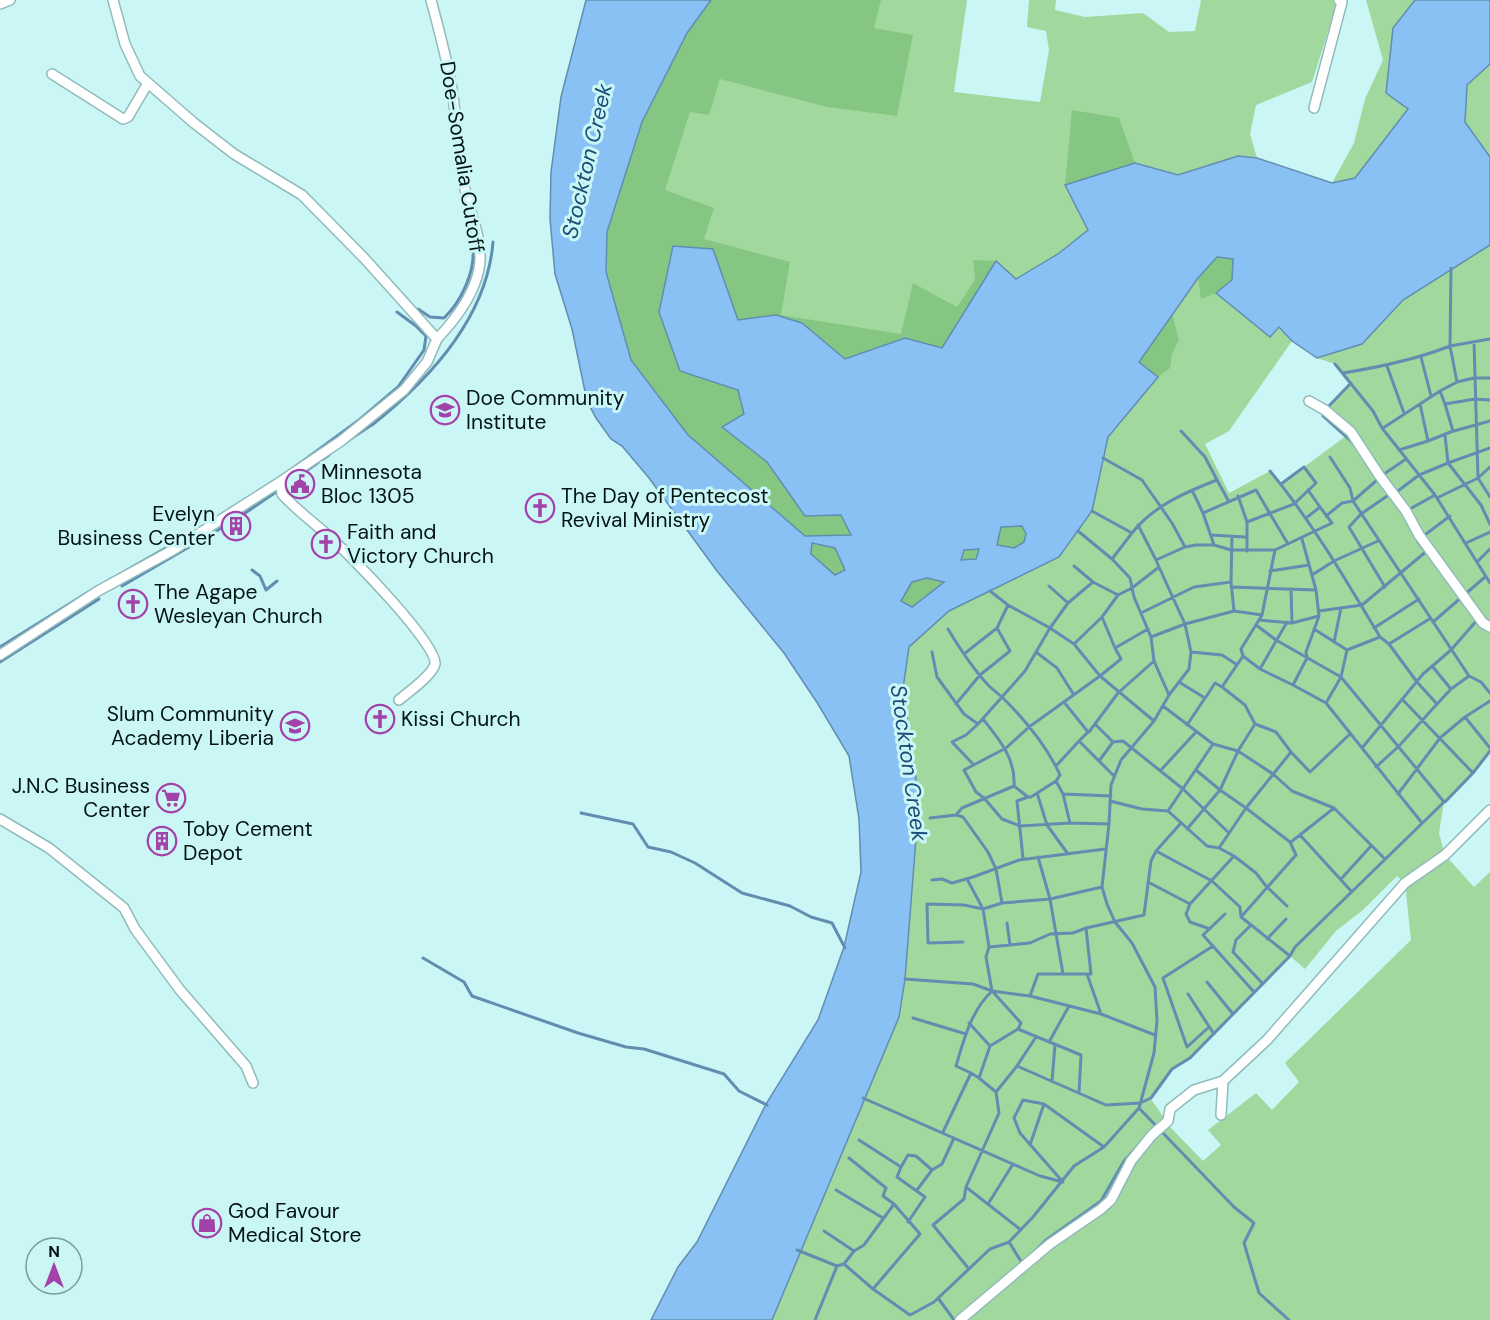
<svg xmlns="http://www.w3.org/2000/svg" width="1490" height="1320" font-family="'DM Sans',sans-serif">
	<style>
		.green { fill: #a1d89e; fill-rule: evenodd }
		.forest { fill: #85c782 }
		.water { fill: #89c1f5; stroke: #618db1; stroke-width: 1.5; fill-rule: evenodd }
		.lines { fill: none; stroke-linecap: round; stroke-linejoin: round }
		.stream { stroke: #618db1; stroke-width: 3 }
		.minor-casing { stroke: #90bbbb; stroke-width: 12 }
		.minor { stroke: #fff; stroke-width: 9 }
		.labels { text-anchor: middle; dominant-baseline: central; stroke-width: 6; stroke-linejoin: round; paint-order: stroke }
		.street-label { font-size: 21px; fill: #031313; stroke: #caf7f6 }
		.poi-label { font-size: 21px; fill: #031313; stroke: #caf7f6; text-anchor: start }
		.water-label { font-size: 22px; font-style: italic; fill: #1a4d77; stroke: #caf7f6 }
	</style>
	<rect width="100%" height="100%" fill="#caf7f6"/>
	<path class="green" d="M711,0H967L954,92L1040,102L1049,50L1046,31L1027,27L1029,0H1056L1055,10L1085,17L1143,13L1169,32L1195,31L1201,0H1338L1312,82L1256,105L1250,134L1257,158L1238,156L1178,175L1135,163L1065,185L1089,230L1058,254L1016,279L996,261L943,348L776,315L607,232Z
		M1366,0H1415L1393,28L1409,109L1355,178L1332,183L1354,143L1365,99L1383,60Z
		M1490,64V157L1465,122L1467,85Z
		M1490,245V751L1473,773L1444,802L1439,833L1445,855L1474,887L1490,872V1320H772L899,1017L905,979L919,800L903,689L909,647L949,611L1059,557L1092,511L1108,437L1158,378L1139,362L1198,278L1217,257L1270,337L1279,327L1292,341L1229,431L1205,444L1229,493L1270,471L1281,484L1350,433L1325,410L1351,383L1335,364L1317,358L1362,344L1403,300ZM1397,876L1405,883L1411,940L1285,1063L1299,1082L1272,1110L1256,1093L1208,1130L1221,1145L1203,1161L1171,1128L1151,1099L1172,1069L1190,1058L1290,956L1305,969L1336,931L1363,910Z"/>
	<path class="forest" d="M711,0H881L874,28L913,35L897,116L827,107L720,79L709,115L690,112L665,190L714,208L704,239L790,262L781,315L901,334L913,283L957,307L975,280L973,260L996,261L943,348L905,338L845,359L802,323L776,315L737,320L713,249L680,371L738,390L744,415L722,427L767,462L805,516L841,515L851,536H805L688,435L631,360L606,272L607,232L642,122L687,33Z
		M1072,110L1119,118L1135,163L1065,185Z
		M1217,257L1233,259L1232,280L1216,293L1201,299L1198,278Z
		M1172,314L1179,340L1172,354L1170,368L1158,377L1139,362Z
		M1022,526L1026,534L1024,542L1014,548L997,545L1001,527Z
		M812,543L835,548L846,570L835,575L811,554Z
		M980,549L976,559L961,561L963,550Z
		M927,578L945,581L912,607L901,601L912,582Z"/>
	<path class="water" d="M586,0H711L687,33L642,122L607,232L606,272L631,360L688,435L805,536L851,535L841,515L805,516L767,462L722,427L744,414L738,390L680,371L659,312L673,246L713,249L738,320L776,315L802,323L845,359L905,338L942,348L996,261L1016,279L1058,254L1088,230L1065,185L1135,163L1178,175L1238,156L1257,158L1332,183L1355,178L1408,109L1386,93L1393,28L1415,0H1490V64L1467,85L1465,122L1490,157V245L1403,300L1362,344L1317,358L1292,341L1279,327L1270,337L1216,293L1232,280L1233,259L1217,257L1198,278L1139,362L1158,377L1108,437L1092,511L1059,557L949,611L909,647L903,689L919,800L905,979L899,1017L772,1320H651L678,1267L697,1242L766,1104L818,1020L844,947L861,872L859,819L849,756L818,704L784,653L717,571L649,478L622,446L611,439L596,418L587,401L572,329L555,274L550,219L551,172L561,97ZM1022,526L1026,534L1024,542L1014,548L997,545L1001,527ZM812,543L835,548L845,570L835,575L811,554ZM979,549L976,559L961,560L964,550ZM927,578L944,582L912,607L901,601L912,582Z"/>
	<g class="lines">
		<path class="stream" d="M418,309L430,317L444,318C461,302 475,272 473,249C472,238 468,226 466,216
			M1474,342L1478,478L1490,497
			M1421,357L1431,396
			M1335,364L1373,411L1382,428L1435,495L1490,583
			M1387,366L1404,413
			M1343,373C1380,367 1415,360 1450,346L1451,268
			M1457,382L1474,378H1490
			M1440,391L1457,382L1450,346L1490,339
			M1327,408L1351,383
			M1325,412L1323,416L1353,443
			M372,425C429,380 487,318 493,242
			M1383,428L1440,391L1445,404L1475,399L1490,400
			M1454,431L1490,421
			M1428,441L1453,431L1445,404
			M346,442L373,424
			M1490,448L1448,463L1481,505L1490,524
			M1399,450L1428,441L1420,404
			M1406,459L1384,474L1353,501L1469,676L1481,682L1490,693
			M1270,471C1312,522 1346,580 1380,637L1347,650
			M288,472L359,420L398,387L424,350L426,336L416,326L397,312
			M1217,480L1228,500
			M283,487L329,455
			M1192,490L1203,513L1214,545
			M1394,494L1419,475L1448,463L1445,435
			M1238,496L1247,522V551
			M1437,498L1478,478L1490,467
			M1408,510L1435,495
			M1092,511L1132,533L1112,559
			M1203,513L1256,490L1288,544
			M1326,516L1342,503L1353,501L1350,488L1330,457
			M1306,518L1320,507L1308,490
			M1247,522L1294,504L1316,483L1304,467L1281,484
			M1138,525L1156,560
			M1078,531L1112,559L1130,578L1134,597L1151,637L1154,661L1169,695L1154,721
			M1132,533C1153,506 1186,492 1217,480L1205,457L1181,431
			M1211,535L1245,537
			M1422,537L1450,516
			M1418,542L1426,552
			M1466,543L1490,532
			M1185,547L1196,545H1214L1231,550H1275L1332,523L1320,507
			M1275,550L1262,615L1241,649L1243,656L1260,669L1293,685L1326,703L1422,823
			M1477,562L1490,549
			M1074,566L1093,582
			M1159,567L1185,624L1191,652L1222,655L1236,664
			M252,570L260,576L266,590L277,581
			M1270,571L1309,565
			M1312,575L1334,561L1378,541
			M106,582L192,533
			M122,586L232,522L279,490
			M1049,586L1068,603
			M1231,587L1316,590
			M1385,587L1349,527L1361,514L1390,494L1388,492
			M1291,589L1292,623
			M1234,611L1262,615
			M1319,611L1362,605L1428,550
			M1141,613L1194,587L1231,582
			M1102,617L1115,648
			M1259,620L1292,623L1319,616
			M1433,622L1485,577
			M1374,628L1419,599
			M948,629C960,649 973,669 989,686C993,690 998,693 1003,698C1025,720 1047,746 1060,775L1056,781L1063,794L1070,823
			M1314,629L1347,650L1341,677L1326,703
			M1151,637L1185,624L1234,611L1231,582L1232,536
			M1334,642L1341,608
			M1074,644L1102,617L1118,595L1132,588L1159,567L1156,560L1185,547L1172,523L1142,480L1103,458
			M1389,644L1431,618
			M0,647L90,591
			M932,652L937,677L964,714L978,724
			M1036,652L1057,668L1074,695
			M964,654L997,628L1008,605
			M0,662L99,599
			M1432,666L1451,689
			M1260,669L1287,622
			M1179,682L1205,698L1187,725
			M1293,685L1307,658L1306,652L1319,616L1316,590L1302,539
			M1169,695L1189,669L1191,652
			M1206,697L1215,683L1222,687
			M1402,699L1473,773L1445,802
			M1064,702L1088,732L1079,741L1114,776
			M956,704L980,675L1010,651L997,628
			M1437,704L1451,689L1469,676
			M1163,706L1213,744L1168,811
			M1465,717L1490,748
			M983,719C999,739 1016,759 1014,786L1028,797H1031L1056,781
			M1095,724L1113,742L1099,761
			M1089,732L1118,693L1154,661
			M1113,742L1123,741L1183,789L1229,833
			M1213,744L1238,751L1273,774L1292,791L1334,808L1385,859
			M1362,748L1423,674L1451,650L1478,619
			M1291,752L1310,772L1350,734
			M973,764L952,742L966,735L978,724L1025,671L1050,628L1068,603L1093,582L1118,595
			M1056,766L1079,741
			M1376,767L1399,746L1437,704L1417,682L1389,644L1380,637
			M1161,770L1196,732
			M1196,770L1220,790L1246,808L1290,842L1296,855L1241,917
			M1473,773L1490,751
			M1037,793L1047,825L1068,854
			M1063,794L1111,796
			M1398,794L1440,738L1465,717L1490,701
			M1110,801L1142,809L1168,811L1207,846L1219,848L1234,856L1256,873L1266,886L1287,906
			M581,813L633,824L648,847L671,852L695,863L742,893L790,906L811,917L832,923L845,948
			M956,815L962,808L1014,786
			M930,818L956,815L963,817L988,852L996,869L1002,903
			M1109,824L1070,823L1020,826L1002,819L984,798L976,792L964,770L1006,748L1029,727L1100,676L1121,659L1115,648L1148,629
			M1187,829L1220,790L1238,751L1255,724L1245,705L1222,687L1243,656
			M1300,835L1352,892
			M1291,842L1334,808
			M1219,848L1246,808L1291,752L1276,732L1255,724
			M1156,851L1212,881L1240,907L1241,917L1290,956
			M1038,857L1050,899L1063,974
			M1023,858L1017,801L1028,797
			M967,879L983,909L989,947L986,957L992,991C971,1011 964,1039 956,1066L971,1073
			M1341,879L1371,846
			M932,880L942,879L952,883L973,877L1019,860L1105,849
			M1148,882L1190,904
			M1225,914L1203,935L1254,992
			M1007,923L1010,945
			M1250,926L1236,940L1233,952L1263,984
			M1210,929L1190,922L1186,914L1190,904L1234,856
			M1267,939L1286,919
			M963,942L928,943L927,904L964,905L983,909L1002,903L1050,899L1102,887
			M989,947L1030,943L1050,934L1073,933L1086,928
			M423,958L464,982L472,996L578,1033L626,1047L644,1049L724,1074L739,1091L767,1105
			M1087,974L1101,1014
			M905,979L973,984L992,991L1030,996L1101,1014L1155,1035
			M1207,982L1233,1014
			M1188,994L1214,1034
			M1030,996L1038,974H1091L1086,928L1144,915L1151,861L1156,851L1181,823
			M913,1018L966,1034
			M969,1023L990,1046
			M1209,1027L1187,1047L1163,978L1213,946
			M1018,1029L1081,1055L1079,1093
			M1049,1042L1069,1006
			M1017,1066L1036,1037
			M979,1078L996,1092L999,1113L966,1187L1021,1230
			M1052,1081L1055,1045
			M996,1092L1017,1066L1106,1105L1140,1103L1151,1098L1172,1069L1190,1058L1290,956L1295,947L1444,802L1341,677L1276,640L1256,625
			M863,1098L1040,1176L1063,1182
			M1139,1108L1234,1207L1254,1223L1244,1243L1259,1293L1289,1320
			M943,1132L971,1073L979,1078L990,1046L1018,1029L1021,1023L993,992
			M859,1140L901,1167L908,1155L916,1156L932,1170
			M1030,1145L1044,1104
			M901,1167L897,1177L925,1197L908,1222
			M1063,1182L1020,1133L1014,1118L1023,1100L1044,1104L1104,1147
			M966,1187L964,1199L933,1225L969,1269
			M836,1190L883,1218
			M917,1190L932,1170L942,1164L954,1138
			M988,1204L1013,1164
			M824,1231L854,1251
			M1009,1242L1022,1263L1025,1260
			M797,1250L837,1266L844,1264L873,1289L910,1315L934,1302L990,1249L1009,1242L1033,1217L1074,1166L1104,1147L1139,1108L1154,1053L1157,1021L1155,987L1132,943L1115,922L1107,904L1102,887L1109,824L1111,785L1121,760L1154,721L1100,676L1074,644L1050,628L1008,605L990,591
			M1034,1252L1046,1240L1101,1201L1124,1161L1135,1149
			M844,1264L854,1251L864,1245L894,1204L883,1196L886,1188L849,1158
			M873,1289L920,1234L894,1204
			M938,1298L954,1320
			M815,1320L837,1266"/>
		<g class="minor-casing">
			<path id="minor" d="M431,0C439,30 447,59 452,89C457,122 458,156 465,189C471,216 484,242 479,269C474,295 454,321 437,339
				M0,4L10,0
				M52,74L123,119L128,117L148,83
				M1314,108L1342,2L1339,0
				M1309,401L1325,410L1351,432L1379,475L1406,511L1419,535L1483,623L1490,627
				M280,482L282,494C297,511 316,524 333,540C351,556 438,645 435,664C432,676 408,692 399,700
				M0,655L98,591L173,550L280,482L341,441L404,390L427,362L437,339L364,258L302,195L234,154L194,123L140,76L125,44L113,0
				M0,819L49,848L124,908L135,929L180,990L246,1066L253,1083
				M1223,1081L1267,1040L1405,883L1445,855L1490,810
				M960,1320L1050,1244L1101,1209L1111,1200L1131,1161L1152,1135L1168,1121L1170,1109L1194,1090L1223,1081L1221,1115"/>
		</g>
		<use href="#minor" class="minor"/>
	</g>
	<defs>
		<g id="university-ring" transform="scale(1.5)"><circle r="9.5" fill="#caf7f6" stroke="#a342a9" stroke-width="1.5"/><path d="M0-5L7-2L0 1L-7-2ZM-4 1L0 2.5L4 1V4Q0 6-4 4Z" fill="#a342a9"/></g>
		<g id="civic-ring" transform="scale(1.5)"><circle r="9.5" fill="#caf7f6" stroke="#a342a9" stroke-width="1.5"/><path d="M-.6-6.5H3V-4.5H.6V-3L4-1V1h2V6H-6V1h2V-1L-.6-3ZM-1.2 2.5V6h2.4V2.5Z" fill="#a342a9"/></g>
		<g id="church-ring" transform="scale(1.5)"><circle r="9.5" fill="#caf7f6" stroke="#a342a9" stroke-width="1.5"/><path d="M-1.2-6h2.4v3.5h3.3v2.4h-3.3V6h-2.4V-.1h-3.3v-2.4h3.3Z" fill="#a342a9"/></g>
		<g id="building-ring" transform="scale(1.5)"><circle r="9.5" fill="#caf7f6" stroke="#a342a9" stroke-width="1.5"/><path d="M-4-6H4V6H1V3H-1V6H-4ZM-2.5-4.3h1.7v1.8h-1.7ZM.8-4.3h1.7v1.8H.8ZM-2.5-1h1.7V.8h-1.7ZM.8-1h1.7V.8H.8Z" fill="#a342a9"/></g>
		<g id="school-ring" transform="scale(1.5)"><circle r="9.5" fill="#caf7f6" stroke="#a342a9" stroke-width="1.5"/><path d="M0-5L7-2L0 1L-7-2ZM-4 1L0 2.5L4 1V4Q0 6-4 4Z" fill="#a342a9"/></g>
		<g id="supermarket-ring" transform="scale(1.5)"><circle r="9.5" fill="#caf7f6" stroke="#a342a9" stroke-width="1.5"/><path d="M-6-5.5h2.5l.6 2H6L4.5 2H-2.5L-4.4-4H-6ZM-1.5 3.2a1.3 1.3 0 1 0 .1 0ZM3 3.2a1.3 1.3 0 1 0 .1 0Z" fill="#a342a9"/></g>
		<g id="shop-ring" transform="scale(1.5)"><circle r="9.5" fill="#caf7f6" stroke="#a342a9" stroke-width="1.5"/><path d="M-5-2.5h2.3a2.7 3.5 0 0 1 5.4 0H5L5.5 6h-11ZM-1.5-2.5h3a1.5 2.3 0 0 0-3 0Z" fill="#a342a9"/></g>
	</defs>
	<g fill-rule="evenodd">
		<use href="#university-ring" x="445" y="410"/>
		<use href="#civic-ring" x="300" y="484"/>
		<use href="#church-ring" x="540" y="508"/>
		<use href="#building-ring" x="236" y="526"/>
		<use href="#church-ring" x="326" y="544"/>
		<use href="#church-ring" x="133" y="604"/>
		<use href="#church-ring" x="380" y="719"/>
		<use href="#school-ring" x="295" y="726"/>
		<use href="#supermarket-ring" x="171" y="798"/>
		<use href="#building-ring" x="162" y="841"/>
		<use href="#shop-ring" x="207" y="1223"/>
	</g>
	<g class="labels">
		<g class="street-label">
			<text transform="translate(462 157) rotate(81)">Doe-Somalia Cutoff</text>
		</g>
		<g class="poi-label">
			<text x="466" y="398">Doe Community<tspan x="466" dy="24">Institute</tspan></text>
			<text x="321" y="472">Minnesota<tspan x="321" dy="24">Bloc 1305</tspan></text>
			<text x="561" y="496">The Day of Pentecost<tspan x="561" dy="24">Revival Ministry</tspan></text>
			<text x="215" y="514" text-anchor="end">Evelyn<tspan x="215" dy="24">Business Center</tspan></text>
			<text x="347" y="532">Faith and<tspan x="347" dy="24">Victory Church</tspan></text>
			<text x="154" y="592">The Agape<tspan x="154" dy="24">Wesleyan Church</tspan></text>
			<text x="274" y="714" text-anchor="end">Slum Community<tspan x="274" dy="24">Academy Liberia</tspan></text>
			<text x="401" y="719">Kissi Church</text>
			<text x="150" y="786" text-anchor="end">J.N.C Business<tspan x="150" dy="24">Center</tspan></text>
			<text x="183" y="829">Toby Cement<tspan x="183" dy="24">Depot</tspan></text>
			<text x="228" y="1211">God Favour<tspan x="228" dy="24">Medical Store</tspan></text>
		</g>
		<g class="water-label">
			<text transform="translate(587 161) rotate(-77)">Stockton Creek</text>
			<text transform="translate(909 763) rotate(82)">Stockton Creek</text>
		</g>
	</g>
	<g transform="translate(54 1266)"><circle r="28" fill="#caf7f6" stroke="#7a9c9b" stroke-width="1.5"/>
	<path d="M0-4.5L10 22L0 15L-10 22Z" fill="#a342a9"/>
	<text y="-9" font-size="16" font-weight="bold" text-anchor="middle" fill="#031313">N</text>
	</g>
</svg>
